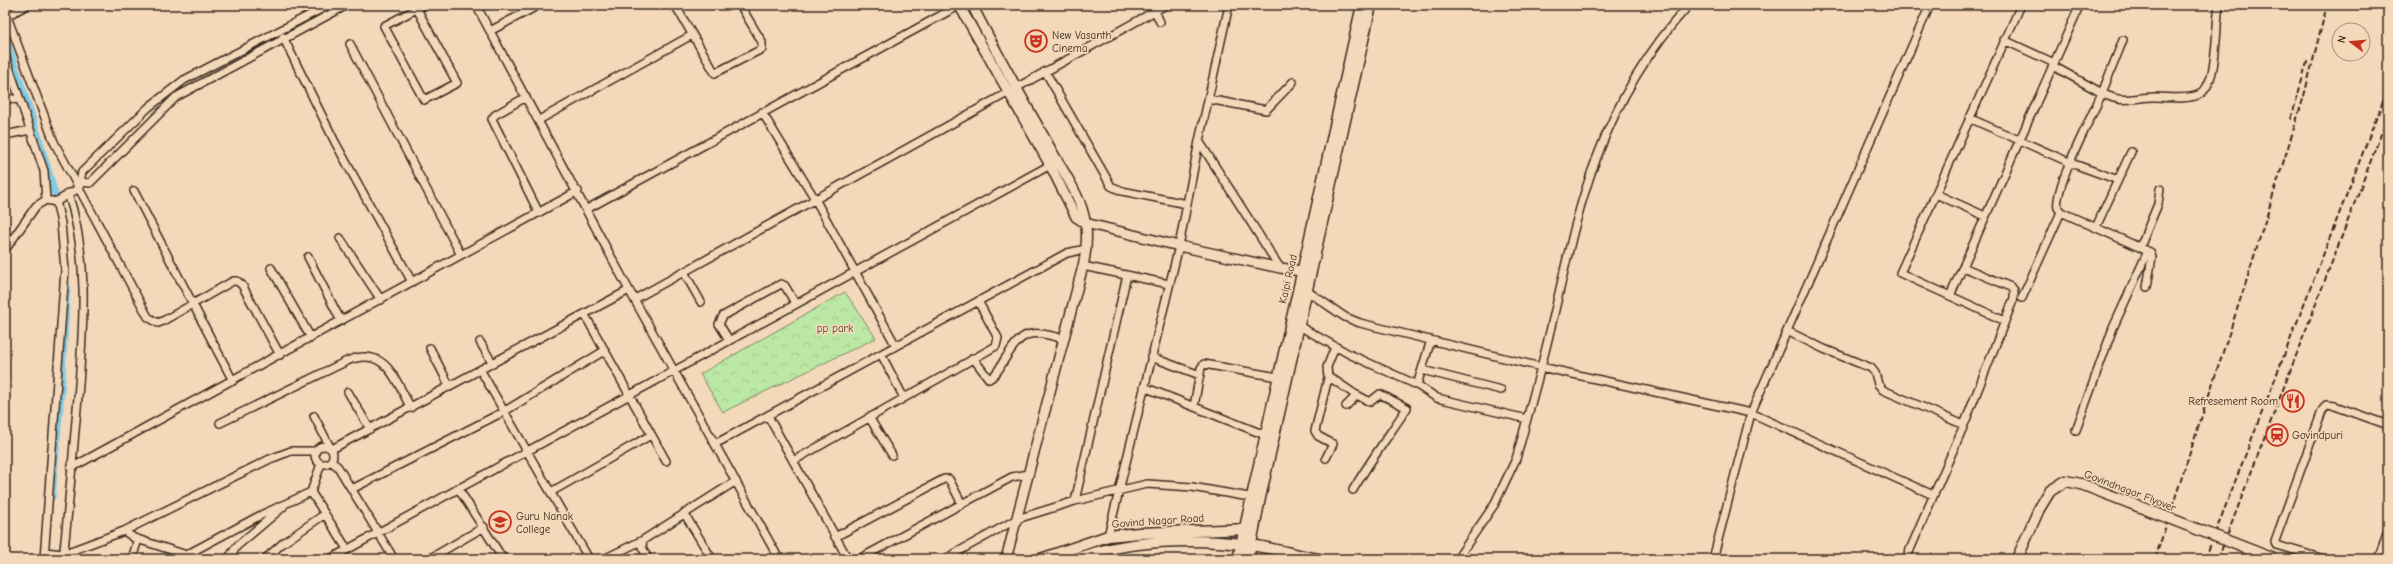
<svg xmlns="http://www.w3.org/2000/svg" width="2393" height="564" font-family="'Comic Neue',sans-serif">
	<style>
		.park { fill: url(#park-crowns); stroke: #7b8962 }
		.lines { fill: none; stroke-linecap: round; stroke-linejoin: round }
		.canal { stroke: #83cae4; stroke-width: 7 }
		.minor-casing { stroke: #3b2a1e; stroke-width: 10 }
		.tertiary-casing { stroke: #3b2a1e; stroke-width: 12 }
		.secondary-casing { stroke: #3b2a1e; stroke-width: 13 }
		.minor { stroke: #f3d8ba; stroke-width: 7 }
		.tertiary { stroke: #f3d8ba; stroke-width: 9 }
		.secondary { stroke: #f3d8ba; stroke-width: 10 }
		.rail { stroke: #3b2a1e; stroke-width: 2; stroke-dasharray: 6 3; stroke-linecap: butt }
		.secondary-bridge-casing { stroke: #3b2a1e; stroke-width: 13; stroke-linecap: butt }
		.secondary-bridge { stroke: #f3d8ba; stroke-width: 10 }
		.labels { text-anchor: middle; dominant-baseline: central; stroke-width: 3.5; stroke-linejoin: round; paint-order: stroke }
		.poi-label { font-size: 11px; fill: #3b2a1e; stroke: #f3d8ba; text-anchor: start }
		.street-label { font-size: 11px; fill: #3b2a1e; stroke: #f3d8ba }
		.park-label { font-size: 11px; fill: #4e4632; stroke: #f3d8ba }
	</style>
	<defs>
		<pattern id="park-crowns" width="20" height="18" patternUnits="userSpaceOnUse"><rect width="20" height="18" fill="#bbe8a5"/><path d="M2 6a3 3 0 1 1 6 0M12 15a3 3 0 1 1 6 0" fill="none" stroke="#a2c78e"/></pattern>
	</defs>
	<rect width="100%" height="100%" fill="#f3d8ba"/>
	<filter id="ink" filterUnits="userSpaceOnUse"><feTurbulence type="fractalNoise" baseFrequency=".025" numOctaves="2"/><feDisplacementMap in="SourceGraphic" scale="8" xChannelSelector="R" yChannelSelector="G"/><feConvolveMatrix kernelMatrix="1 2 1 2 8 2 1 2 1" color-interpolation-filters="sRGB"/></filter>
	<g filter="url(#ink)">
		<path class="park" d="M845,292L876,338L723,412L700,374Z"/>
		<g class="lines">
			<path class="canal" d="M5,36L38,135L56,198
				M52,497L61,392L67,286"/>
			<g class="minor-casing">
				<path id="minor" d="M476,5L629,290L779,559
					M675,5L715,73L762,49V42L740,5
					M417,9L457,83L424,100L384,26L424,5
					M5,11L54,142L148,317L158,323L163,321L233,281H237L242,285L280,355
					M1155,11L1160,22
					M7,16L27,5
					M490,31L539,5
					M283,37L335,142L412,282
					M2004,40L2054,63
					M2123,40L2102,93C2124,105 2133,97 2155,97C2168,97 2186,100 2198,95C2219,87 2215,26 2219,5
					M350,44L461,255
					M5,55L44,171L46,200
					M2053,66L2102,93C2093,114 2053,189 2058,208L2061,212L2150,252L2152,257L2147,287
					M1045,71L1111,186L1122,191L1187,204
					M526,97L495,115L492,119L539,213
					M5,98L20,100
					M1208,99L1266,110L1293,82
					M762,112L815,199L896,346
					M1969,118L2071,163L2118,180
					M539,120L692,35
					M5,135L30,130
					M1199,141L1280,268
					M80,182L90,183L176,97L347,5
					M134,191L233,381
					M1936,194L1985,216
					M587,209L960,5
					M2096,227L2131,152
					M340,238L381,300
					M2140,247L2158,204L2160,189
					M5,250L36,206L46,200L56,202L79,188L82,172L149,107L184,80L329,5
					M308,257L341,321
					M1083,266L1169,284
					M271,268L311,338
					M684,272L701,302
					M1304,289L1345,317L1360,323L1541,367C1560,297 1571,224 1597,157C1618,101 1649,49 1689,5
					M1950,296L2080,5
					M2022,298L2061,212
					M635,299L1166,5
					M585,315L666,461
					M2005,321L1900,273L2021,5
					M1299,326L1349,354L1417,385L1437,398L1527,419L1516,459L1494,505L1457,559
					M1787,331L1824,349L1871,368L1875,373L1878,384L1883,390L1964,425
					M729,340L719,324L723,316L781,284L785,286L795,303
					M480,342L493,364
					M430,348L450,387
					M881,354L904,398
					M1151,357L1200,375
					M973,358L989,379C995,376 1000,368 1003,362C1023,330 1028,329 1064,339
					M1422,370L1501,390
					M481,371L589,559
					M1328,376L1356,395
					M1417,385L1431,340
					M1144,387L1265,435
					M348,392L370,429
					M1194,406L1201,368L1204,364L1278,377
					M1346,406L1357,395L1370,402L1380,394L1407,408C1389,435 1370,461 1353,490
					M314,416L329,445
					M768,416L848,559
					M869,417L892,455
					M1527,419L1541,367L1751,413L1933,495
					M220,423L347,361C386,345 395,380 411,408
					M2076,430L2113,328L2148,251
					M715,444L1067,253L1086,249
					M315 455a9 9 0 1 1 18 0a9 9 0 1 1-18 0Z
					M332,449L629,290
					M1326,458L1333,444L1318,436L1315,431L1328,378L1327,367L1335,347
					M331,461L338,467L394,559
					M793,461L996,346L998,338L978,301
					M71,468L578,191
					M458,488L503,559
					M352,489L505,411L604,351
					M311,492L347,549
					M551,492L651,435
					M1075,501L1127,275
					M684,513L712,559
					M124,531L134,538L199,559
					M1108,536L1179,246L1199,141L1229,5
					M835,537L944,479H949L962,504
					M45,552L63,554L124,531L270,459L291,451H315
					M186,555L261,515L311,492L321,464
					M44,559L65,270L61,223L56,201
					M63,559C69,506 73,452 78,398C83,329 90,260 68,193
					M132,559L138,539
					M228,559L237,546L283,507
					M265,559L283,543L325,514
					M330,559L1054,163
					M429,559L484,527
					M604,559L643,540
					M648,559L642,547L643,540L736,481
					M859,559L1012,477L1029,474
					M945,559L1017,519L1075,501L1147,484L1192,487L1255,498
					M1713,559L1751,413L1930,5
					M1906,559L1964,425L2014,298V290L2011,287L1963,267
					M2324,559L2276,545L2275,541L2322,411L2326,405L2335,406L2388,425
					M2378,559L2388,531"/>
			</g>
			<g class="tertiary-casing">
				<path id="tertiary" d="M959,5L1050,165L1076,217L1085,223L1179,246L1280,268L1309,272
					M972,5C996,52 1022,98 1048,144C1058,163 1078,192 1083,212C1088,229 1087,249 1083,266L1006,559"/>
			</g>
			<g class="secondary-casing">
				<path id="secondary" d="M1041,559L1108,536L1139,533L1251,529
					M1075,559C1129,539 1194,538 1250,545C1273,548 1296,555 1319,559
					M1238,559L1362,5
					M1248,559L1260,498L1371,5
					M2017,559L2039,509"/>
			</g>
			<use href="#minor" class="minor"/>
			<use href="#tertiary" class="tertiary"/>
			<use href="#secondary" class="secondary"/>
			<path class="rail" d="M2291,119L2308,59
				M2155,559L2247,279L2304,96L2327,5
				M2205,559L2388,88
				M2218,559L2388,116"/>
			<g class="secondary-bridge-casing">
				<path id="secondary-bridge" d="M2039,509L2050,491L2066,481L2081,484L2274,559"/>
			</g>
			<use href="#secondary-bridge" class="secondary-bridge"/>
		</g>
	</g>
	<defs>
		<g id="theatre-ring" transform="scale(1.15)"><circle r="9.5" fill="#f3d8ba" stroke="#c8321e" stroke-width="1.5"/><path d="M-5-5.5Q0-4 5-5.5V0Q5 5 0 6Q-5 5-5 0ZM-3.3-2.5H-1v1.5H-3.3ZM1-2.5H3.3v1.5H1ZM-2.8 1Q0 5.5 2.8 1Z" fill="#c8321e"/></g>
		<g id="restaurant-ring" transform="scale(1.15)"><circle r="9.5" fill="#f3d8ba" stroke="#c8321e" stroke-width="1.5"/><path d="M-5-6h1v4h1v-4h1v4h1v-4h1v5L-1.5 .5V6h-2V.5L-5-1ZM5-6V6H3V1.5H1.5Q1.5-4 5-6Z" fill="#c8321e"/></g>
		<g id="station-ring" transform="scale(1.15)"><circle r="9.5" fill="#f3d8ba" stroke="#c8321e" stroke-width="1.5"/><path d="M-3-6H3Q5-6 5-4V2Q5 4 3 4L4.5 6H3L1.5 4h-3L-3 6H-4.5L-3 4Q-5 4-5 2V-4Q-5-6-3-6ZM-3.5-4v3h7v-3ZM-3.5 1v1.5H-2V1ZM2 1v1.5H3.5V1Z" fill="#c8321e"/></g>
		<g id="university-ring" transform="scale(1.15)"><circle r="9.5" fill="#f3d8ba" stroke="#c8321e" stroke-width="1.5"/><path d="M0-5L7-2L0 1L-7-2ZM-4 1L0 2.5L4 1V4Q0 6-4 4Z" fill="#c8321e"/></g>
	</defs>
	<g fill-rule="evenodd">
		<use href="#theatre-ring" x="1036" y="41"/>
		<use href="#restaurant-ring" x="2293" y="401"/>
		<use href="#station-ring" x="2277" y="435"/>
		<use href="#university-ring" x="500" y="522"/>
	</g>
	<g class="labels">
		<g class="poi-label">
			<text x="1052" y="35">New Vasanth<tspan x="1052" dy="13">Cinema</tspan></text>
			<text x="2278" y="401" text-anchor="end">Refresement Room</text>
			<text x="2292" y="435">Govindpuri</text>
			<text x="516" y="516">Guru Nanak<tspan x="516" dy="13">College</tspan></text>
		</g>
		<g class="street-label">
			<text transform="translate(1288 279) rotate(-77)">Kalpi Road</text>
			<text transform="translate(2130 491) rotate(21)">Govindnagar Flyover</text>
			<text transform="translate(1158 521) rotate(-4)">Govind Nagar Road</text>
		</g>
		<g class="park-label">
			<text x="835" y="328">pp park</text>
		</g>
	</g>
	<rect width="2393" height="564" fill="none" stroke="#f3d8ba" stroke-width="20"/>
	<rect x="10" y="10" width="2373" height="544" fill="none" stroke="#3b2a1e" stroke-width="1.5" filter="url(#ink)"/>
	<g transform="translate(2351 42) rotate(286)"><circle r="19" fill="#f3d8ba" stroke="#a9927c"/>
	<path d="M0-3L7 15L0 10L-7 15Z" fill="#c8321e"/>
	<text y="-6" font-size="11" font-weight="bold" text-anchor="middle" fill="#3b2a1e">N</text>
	</g>
</svg>
